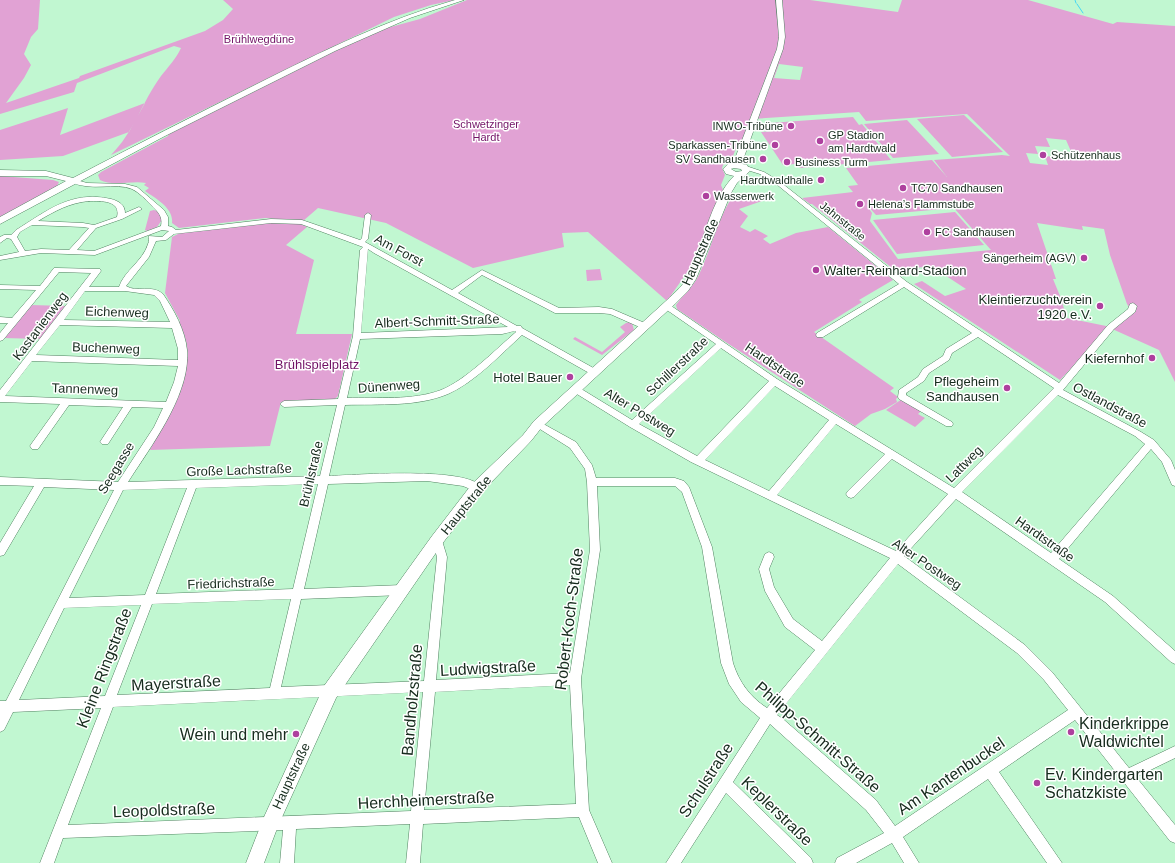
<svg xmlns="http://www.w3.org/2000/svg" width="1175" height="863" font-family="Helvetica,sans-serif">
	<style>
		.green { fill: #e1a2d4; fill-rule: evenodd }
		.lines { fill: none; stroke-linecap: round; stroke-linejoin: round }
		.stream { stroke: #44d8f5; stroke-width: 1 }
		.street-casing { stroke: #518361; stroke-width: 1 }
		.secondary-casing { stroke: #518361; stroke-width: 1 }
		.street { fill: #fff; fill-rule: evenodd }
		.secondary { fill: #fff; fill-rule: evenodd }
		.poi-dot { fill: #ae409e; stroke: #fff; stroke-width: 1.5 }
		.labels { text-anchor: middle; dominant-baseline: central; stroke-width: 3; stroke-linejoin: round; paint-order: stroke }
		.far-park-label { font-size: 11px; fill: #711165; stroke: #fff }
		.far-poi-label { font-size: 11px; fill: #162b1d; stroke: #fff; text-anchor: start }
		.far-street-label { font-size: 11px; fill: #162b1d; stroke: #fff }
		.street-label { font-size: 13px; fill: #162b1d; stroke: #fff }
		.poi-label { font-size: 13px; fill: #162b1d; stroke: #fff; text-anchor: end }
		.park-label { font-size: 13px; fill: #711165; stroke: #fff }
		.near-street-label { font-size: 16px; fill: #162b1d; stroke: #fff }
		.near-poi-label { font-size: 16px; fill: #162b1d; stroke: #fff; text-anchor: start }
	</style>
	<rect width="100%" height="100%" fill="#c1f7d1"/>
	<path class="green" d="M0,0H40L38,29L31,37L24,54L31,65L24,78L6,103L79,78L80,76L205,31L223,20L233,9L223,0H455L431,5L394,17L111,155C134,132 142,102 161,76C168,67 176,59 181,48L174,46L77,83L74,92L0,114Z
		M467,0H810L898,12L902,0H1028L1113,24L1117,22L1175,26V382L1159,350L1110,328L1060,380L914,284L922,281L945,296L966,289L931,266L908,269L912,273L902,276L812,204H810L802,198L853,192L848,186L858,185L846,168L932,160L947,177L934,160L1002,155L1010,156L967,114L866,121L859,112L752,119L742,142L738,143L731,161L723,165L722,168L725,175L721,185L723,190L688,271L667,301L588,232L562,233L564,247L473,268L386,223L318,208L303,221L265,218L179,228L172,223C174,208 155,198 145,191L149,188L144,185L146,183C132,180 113,187 100,180L98,175L101,172L168,136L169,133L350,42L387,28L420,19ZM779,64L803,67L800,80L774,78ZM1046,138L1066,140L1073,156H1065L1066,158L1045,156L1048,165L1030,163L1026,153L1038,154L1035,146L1050,147ZM866,204L876,215L954,208L991,250L898,259L870,221L872,213ZM1037,223L1083,230L1082,226L1104,229L1110,255L1127,304L1131,310L1111,327L1067,318L1060,296L1053,279H1056Z
		M145,103L129,132L63,156L0,160V130L68,108L60,135Z
		M964,115L1003,152L952,157L917,119Z
		M853,117L859,125L862,124L891,160L800,168L795,164L783,165L761,132L772,131L774,129L770,123Z
		M907,120L939,154L893,158L864,124Z
		M0,176L53,180L59,182L57,186L0,218Z
		M741,195L761,199L762,201L739,209L748,216L740,227L750,232L755,229L768,236L763,239L770,244L796,233L828,227L893,280L859,300L862,302L814,332L894,388L890,391L898,397L896,399L897,402L885,409L871,414L855,426L724,341L677,309L676,305C685,292 695,286 701,270C712,246 718,218 733,196Z
		M154,210L159,212L162,220L157,227L147,231L145,230L150,211Z
		M955,212L984,245L897,254L873,220Z
		M268,223H299L307,227L286,245L314,260L296,334H352L338,396L334,400L281,402L270,446L150,450L185,370C190,350 187,341 179,322L180,321L165,293L172,237L180,233Z
		M600,269L602,280L587,281L586,270Z
		M30,305L67,306L41,339L3,338Z
		M630,322L632,323L634,330L602,355L573,339L575,337L602,352L625,332L620,327L626,323Z
		M902,399L921,411L918,414L925,418L915,427L886,410Z"/>
	<g class="lines">
		<path class="stream" d="M1075,0L1076,3
			M1077,4L1083,13"/>
		<g class="street-casing">
			<path id="street" d="M746,166L764,172L779,181L907,282L1059,383L1108,325L1128,309L1130,304L1133,303L1137,306L1135,312L1114,329L1063,390L1141,432L1154,440L1171,460L1175,470V486L1172,485L1162,462L1151,449L1059,559L1113,596L1175,651V664L1171,662L1105,602L956,499L904,556L1025,645L1052,672L1129,768L1175,746V758L1136,777L1175,825V843L1170,841L1075,720L999,772L1062,863H1047L988,779L903,837L919,863H904L892,843L856,863H835L837,858L884,833L866,810L770,724L733,782L811,858L813,863H796L726,793L681,863H666L760,718L741,702L729,684L721,663L702,547L682,492L675,486H597L600,550L581,679L589,810L612,863H598L579,817L423,824L420,863H406L410,824L296,829L294,863H280L283,830L63,838L54,863H40L101,708L13,712L4,730L0,732V701H6L114,490L44,487L4,555L0,556V543L34,486L0,485V477L118,482L154,427L163,408L132,407L108,444H102L100,442L123,407L69,405L38,449H32L30,446L32,443L60,404L0,402V390L91,273L59,272L3,340L0,341V333L8,323H0V317L12,318L36,290L0,289V285L40,286L54,268H57L100,269L101,271L89,287H119C124,271 143,261 148,244C150,240 148,238 149,236L162,237L169,231L162,230L95,255L41,253L0,260V256L19,252L11,239L7,238L0,243V237L4,235H11L16,230C47,211 71,190 111,199C119,201 125,205 125,213L139,207L142,209L122,219L96,228L77,250L94,251L161,226C163,216 158,212 151,205C145,199 140,193 132,189C115,182 92,192 71,182L70,181L73,179L87,183L125,184L137,187L164,210L168,217V226L172,227L176,230L271,219L302,220L360,240L362,238L365,215L368,213L371,215L368,239L365,242L452,290L482,270L559,308L599,307L612,309L647,324L648,326L647,328L644,329L610,314L599,313H555L482,275L458,293L517,326H521L522,328L597,370L598,372L597,374H591L522,335C500,355 475,382 448,394C417,407 379,404 345,405L329,476C354,475 471,466 482,488L480,491L477,492L463,486L427,481L328,484L304,589L402,585L406,587L407,590L406,593L402,595L301,599L281,687L424,681L437,557L432,540L433,537L437,536L441,537L447,557L436,680L570,673L590,550L587,482L585,469L570,448L535,426L534,424L535,422L538,421L576,442L592,465L596,478H675L684,481L689,487L712,547L733,663C739,682 750,697 767,708L815,650L785,627L765,591L759,569L765,554L769,552L773,554L774,557L769,569L774,587L793,619L822,641L890,558L691,462L630,427L572,391L571,389L572,387H578L632,420L716,344L664,308L663,306L667,303L777,379L954,488L1054,388L978,337L952,353L949,360L929,373L924,381L906,393V395L952,422L953,424L952,426H946L899,399L898,397L899,390L918,377L923,369L943,356L946,349L972,333L904,287L823,337H817L816,335L817,333L899,284L775,183L760,174L744,169L743,168ZM89,201C101,201 121,200 117,217L94,225L83,223L38,221C55,211 69,203 89,201ZM271,223L301,224L363,247L360,250L353,336L338,399L284,401L280,404L284,407L337,405L320,476L128,482C151,446 191,394 187,350C185,330 174,310 163,294C152,284 137,293 126,286L149,257L156,241L166,240L174,234ZM32,225L83,227L89,228L69,250L41,249L25,251L17,237L20,232ZM368,249L374,253L508,327L361,333ZM85,291H125L154,295L160,301L170,322L64,320ZM60,325L172,328L178,349V360L36,355ZM515,331L516,332C495,350 466,380 441,390C412,401 377,397 347,398L360,339L502,334ZM721,348L769,381L697,456L639,424ZM32,361L178,366L174,382L166,402L5,396ZM775,386L829,420L769,491L705,460ZM1058,395L1135,436L1145,444L1051,553L962,492ZM836,424L885,454L848,491L846,494L848,497L851,498L854,497L892,459L948,494L896,551L777,495ZM318,484L293,589L156,594L196,488ZM187,488L145,595L69,598L123,490ZM898,564L1017,653L1044,680L1068,710L895,826L876,800L783,719L777,715ZM291,599L270,688L117,695L152,604ZM141,605L105,696L19,700L64,608ZM570,685L576,804L424,810L435,692ZM423,692L411,811L68,825L113,707Z"/>
		</g>
		<g class="secondary-casing">
			<path id="secondary" d="M455,0H464L410,18L335,51L163,137L0,224V217L66,181L46,176H0V170L46,171L73,178C134,146 195,115 257,84C321,52 385,20 455,0Z
				M776,0H782L785,37L783,49L744,157L738,163L747,165L750,171L737,183L731,193L696,279L688,291L675,304L542,427L531,441L482,492L442,544L336,698L278,826L264,863H246L264,817L324,686L432,536L472,484L523,435L534,421L667,300C674,293 682,287 686,279C703,249 709,201 734,176L726,174L723,169L736,156L777,49L779,37ZM733,168L741,169L742,171L736,172L731,169Z"/>
		</g>
		<use href="#street" class="street"/>
		<use href="#secondary" class="secondary"/>
	</g>
	<g class="poi-dot">
		<circle cx="791" cy="126" r="4"/>
		<circle cx="820" cy="141" r="4"/>
		<circle cx="775" cy="145" r="4"/>
		<circle cx="1043" cy="155" r="4"/>
		<circle cx="763" cy="159" r="4"/>
		<circle cx="787" cy="162" r="4"/>
		<circle cx="821" cy="180" r="4"/>
		<circle cx="903" cy="188" r="4"/>
		<circle cx="706" cy="196" r="4"/>
		<circle cx="860" cy="204" r="4"/>
		<circle cx="927" cy="232" r="4"/>
		<circle cx="1084" cy="258" r="4"/>
		<circle cx="816" cy="270" r="4"/>
		<circle cx="1100" cy="306" r="4"/>
		<circle cx="1152" cy="358" r="4"/>
		<circle cx="570" cy="377" r="4"/>
		<circle cx="1007" cy="388" r="4"/>
		<circle cx="1071" cy="732" r="4"/>
		<circle cx="296" cy="734" r="4"/>
		<circle cx="1037" cy="783" r="4"/>
	</g>
	<g class="labels">
		<g class="far-park-label">
			<text x="259" y="39">Brühlwegdüne</text>
			<text x="486" y="124">Schwetzinger<tspan x="486" dy="13">Hardt</tspan></text>
		</g>
		<g class="far-poi-label">
			<text x="783" y="126" text-anchor="end">INWO-Tribüne</text>
			<text x="828" y="135">GP Stadion<tspan x="828" dy="13">am Hardtwald</tspan></text>
			<text x="767" y="145" text-anchor="end">Sparkassen-Tribüne</text>
			<text x="1051" y="155">Schützenhaus</text>
			<text x="755" y="159" text-anchor="end">SV Sandhausen</text>
			<text x="795" y="162">Business Turm</text>
			<text x="813" y="180" text-anchor="end">Hardtwaldhalle</text>
			<text x="911" y="188">TC70 Sandhausen</text>
			<text x="714" y="196">Wasserwerk</text>
			<text x="868" y="204">Helena’s Flammstube</text>
			<text x="935" y="232">FC Sandhausen</text>
			<text x="1076" y="258" text-anchor="end">Sängerheim (AGV)</text>
		</g>
		<g class="far-street-label">
			<text transform="translate(843 221) rotate(39)">Jahnstraße</text>
		</g>
		<g class="street-label">
			<text transform="translate(399 250) rotate(28)">Am Forst</text>
			<text transform="translate(700 252) rotate(-66)">Hauptstraße</text>
			<text transform="translate(117 312) rotate(2)">Eichenweg</text>
			<text transform="translate(437 321) rotate(-2)">Albert-Schmitt-Straße</text>
			<text transform="translate(40 326) rotate(-53)">Kastanienweg</text>
			<text transform="translate(106 348) rotate(2)">Buchenweg</text>
			<text transform="translate(775 365) rotate(34)">Hardtstraße</text>
			<text transform="translate(677 366) rotate(-43)">Schillerstraße</text>
			<text transform="translate(389 386) rotate(-4)">Dünenweg</text>
			<text transform="translate(85 389) rotate(2)">Tannenweg</text>
			<text transform="translate(1110 405) rotate(28)">Ostlandstraße</text>
			<text transform="translate(640 412) rotate(31)">Alter Postweg</text>
			<text transform="translate(964 464) rotate(-45)">Lattweg</text>
			<text transform="translate(116 468) rotate(-59)">Seegasse</text>
			<text transform="translate(239 470) rotate(-2)">Große Lachstraße</text>
			<text transform="translate(311 474) rotate(-77)">Brühlstraße</text>
			<text transform="translate(466 505) rotate(-51)">Hauptstraße</text>
			<text transform="translate(1045 539) rotate(35)">Hardtstraße</text>
			<text transform="translate(927 564) rotate(34)">Alter Postweg</text>
			<text transform="translate(231 583) rotate(-2)">Friedrichstraße</text>
			<text transform="translate(291 776) rotate(-65)">Hauptstraße</text>
		</g>
		<g class="poi-label">
			<text x="824" y="270" text-anchor="start">Walter-Reinhard-Stadion</text>
			<text x="1092" y="299">Kleintierzuchtverein<tspan x="1092" dy="15">1920 e.V.</tspan></text>
			<text x="1144" y="358">Kiefernhof</text>
			<text x="562" y="377">Hotel Bauer</text>
			<text x="999" y="381">Pflegeheim<tspan x="999" dy="15">Sandhausen</tspan></text>
		</g>
		<g class="park-label">
			<text x="317" y="364">Brühlspielplatz</text>
		</g>
		<g class="near-street-label">
			<text transform="translate(569 619) rotate(-83)">Robert-Koch-Straße</text>
			<text transform="translate(104 668) rotate(-69)">Kleine Ringstraße</text>
			<text transform="translate(488 668) rotate(-3)">Ludwigstraße</text>
			<text transform="translate(176 683) rotate(-3)">Mayerstraße</text>
			<text transform="translate(412 700) rotate(-85)">Bandholzstraße</text>
			<text transform="translate(818 737) rotate(41)">Philipp-Schmitt-Straße</text>
			<text transform="translate(951 776) rotate(-34)">Am Kantenbuckel</text>
			<text transform="translate(706 780) rotate(-57)">Schulstraße</text>
			<text transform="translate(426 800) rotate(-3)">Herchheimerstraße</text>
			<text transform="translate(164 810) rotate(-2)">Leopoldstraße</text>
			<text transform="translate(777 811) rotate(44)">Keplerstraße</text>
		</g>
		<g class="near-poi-label">
			<text x="1079" y="723">Kinderkrippe<tspan x="1079" dy="18">Waldwichtel</tspan></text>
			<text x="288" y="734" text-anchor="end">Wein und mehr</text>
			<text x="1045" y="774">Ev. Kindergarten<tspan x="1045" dy="18">Schatzkiste</tspan></text>
		</g>
	</g>
</svg>
